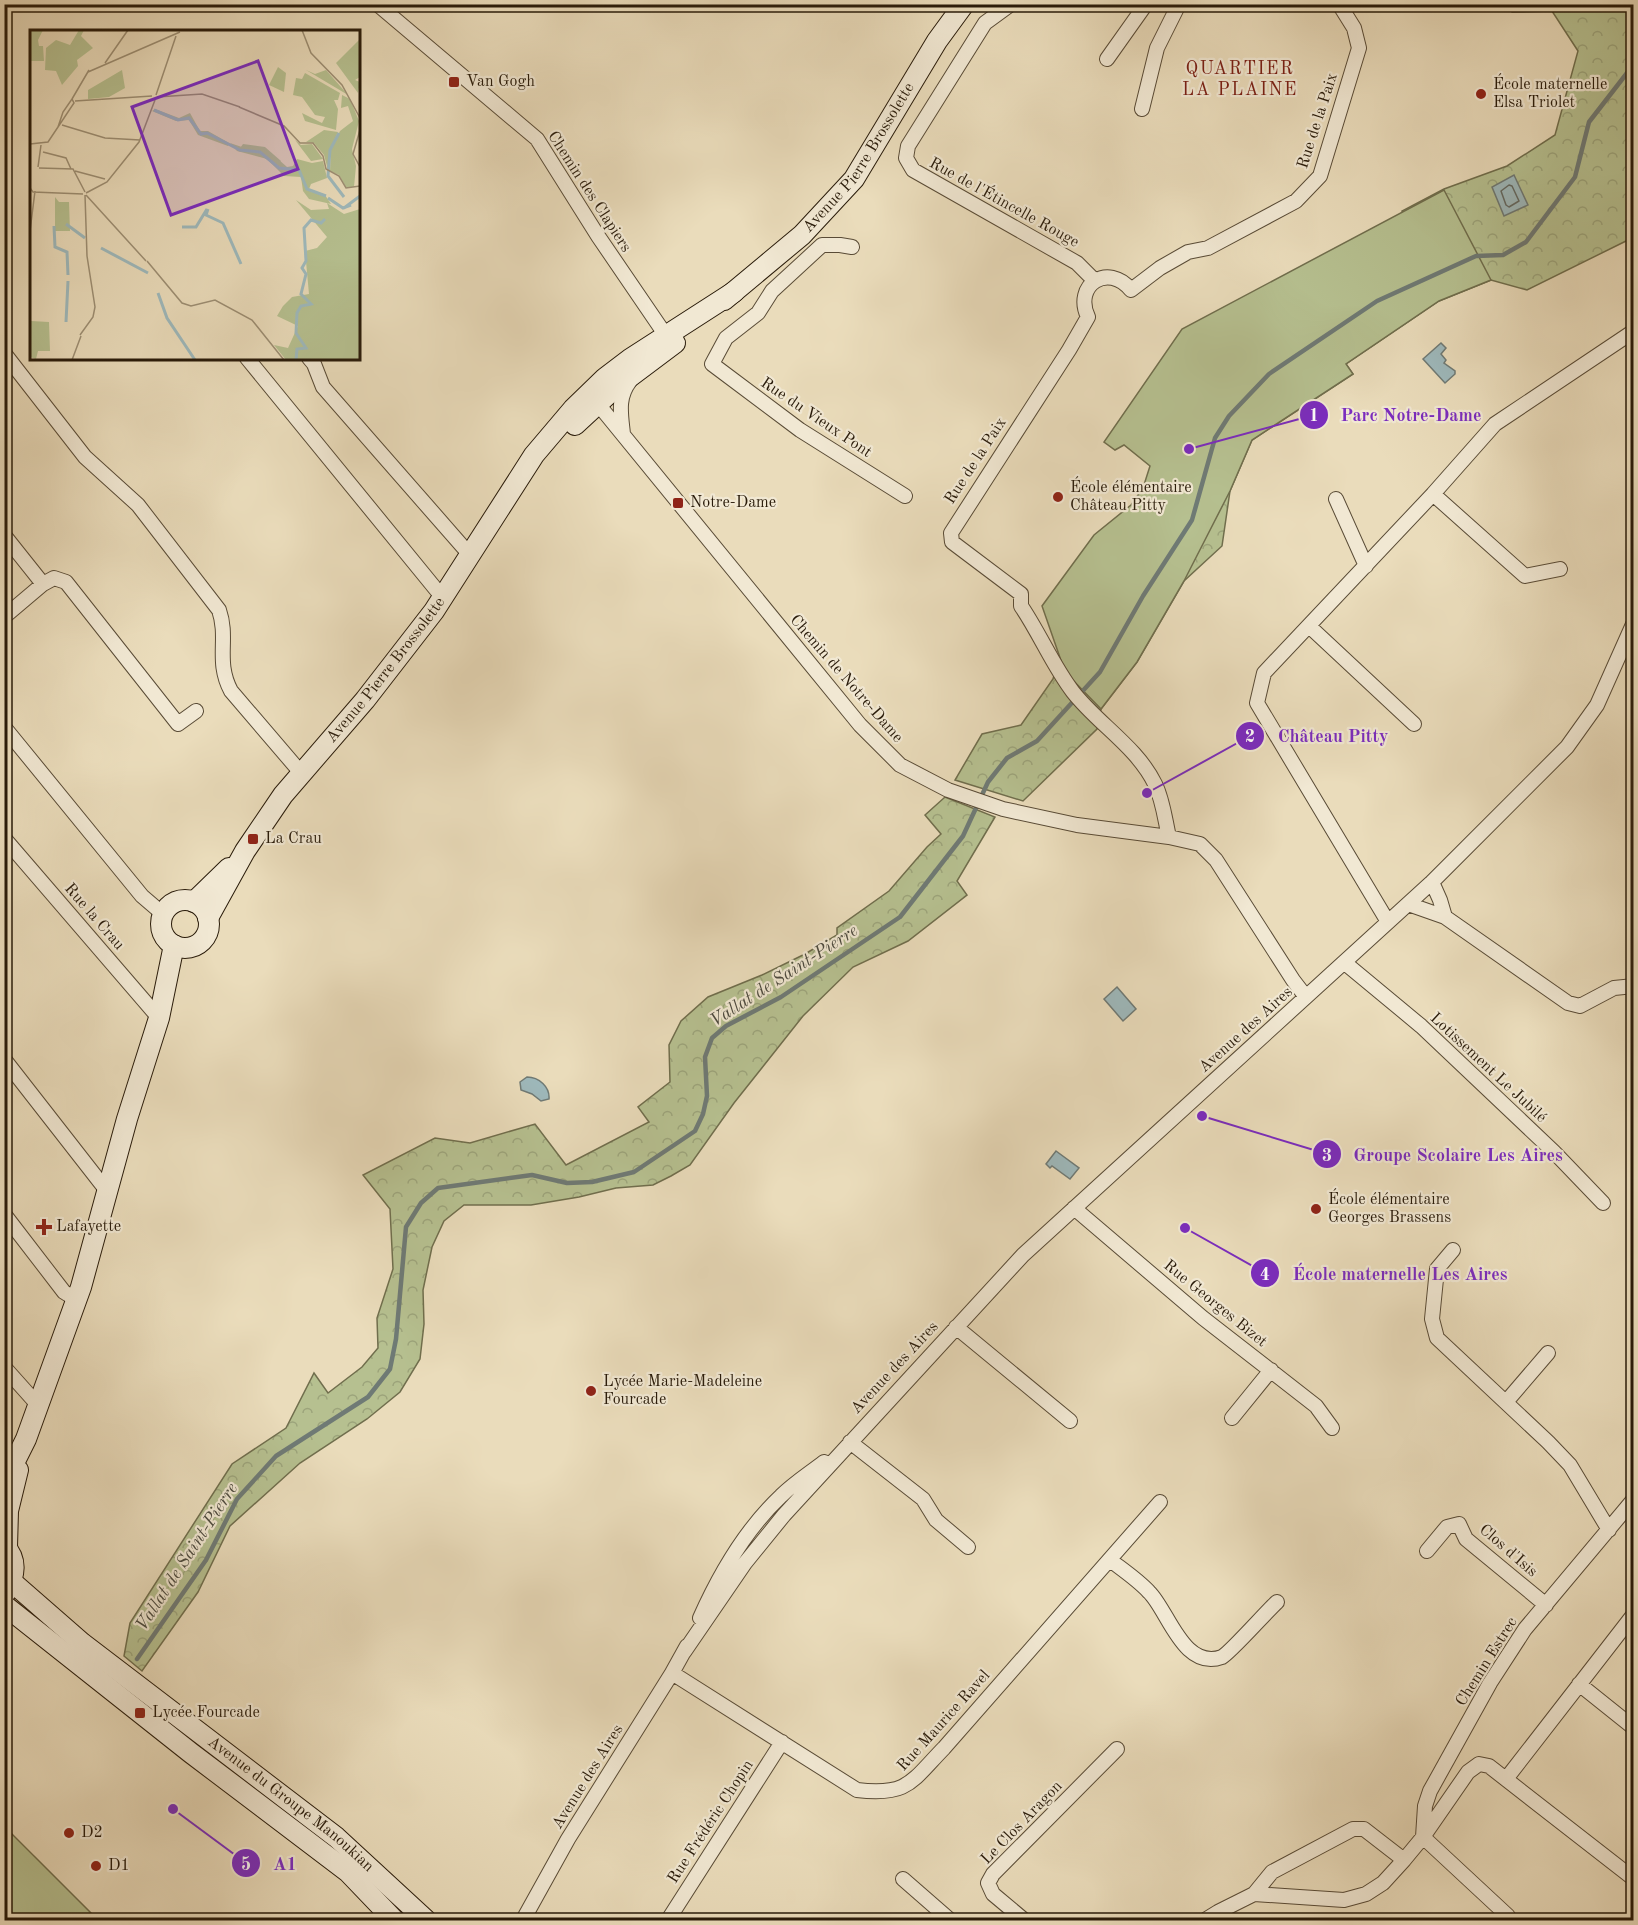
<svg xmlns="http://www.w3.org/2000/svg" width="1638" height="1925" font-family="'Old Standard TT',serif">
	<style>
		.forest { fill: url(#forest-crowns); stroke: #706e4d; stroke-width: 1.5 }
		.garden { fill: #b6c090; stroke: #706e4d; stroke-width: 1.5 }
		.water { fill: #9eb9bc; stroke: #6f7a75; stroke-width: 1.5 }
		.lines { fill: none; stroke-linecap: round; stroke-linejoin: round }
		.shore { stroke: #646a63; stroke-width: 1.5 }
		.stream { stroke: #6f7a75; stroke-width: 4.5 }
		.street-casing { stroke: #594b36; stroke-width: 16 }
		.secondary-casing { stroke: #291b0a; stroke-width: 22 }
		.street { stroke: #f1e8d3; stroke-width: 14 }
		.secondary { stroke: #f1e8d3; stroke-width: 20 }
		.poi-dot { fill: #8f2418; stroke: #f1e8d3; stroke-width: 2 }
		.labels { text-anchor: middle; dominant-baseline: central; stroke-width: 4.5; stroke-linejoin: round; paint-order: stroke }
		.poi-label { font-size: 16px; fill: #291b0a; stroke: #f1e8d3; text-anchor: start }
		.street-label { font-size: 16px; fill: #291b0a; stroke: #f1e8d3 }
		.neighbourhood-label { font-size: 18px; letter-spacing: 1.5px; fill: #7a1f14; stroke: #f1e8d3 }
		.water-label { font-size: 18px; font-style: italic; fill: #4c4a3f; stroke: #f1e8d3 }
		.inset-river { fill: none; stroke: #9eb9bc; stroke-width: 3 }
		.inset-road { fill: none; stroke: #9d8f74; stroke-width: 1.5 }
		.view { fill: #7b2cbf; fill-opacity: 0.15; stroke: #7b2cbf; stroke-width: 3 }
		.inset-edge { fill: none; stroke: #291b0a; stroke-width: 3 }
		.leader { fill: none; stroke: #7b2cbf; stroke-width: 2 }
		.callout-dot { fill: #7b2cbf; stroke: #f1e8d3; stroke-width: 2 }
		.mark-label { font-size: 18px; text-anchor: middle; font-weight: bold; fill: #fff }
		.callout-label { font-size: 18px; text-anchor: middle; font-weight: bold; fill: #7b2cbf; stroke: #f1e8d3; stroke-width: 4.5; stroke-linejoin: round; paint-order: stroke }
	</style>
	<defs>
		<pattern id="forest-crowns" width="20" height="18" patternUnits="userSpaceOnUse" patternTransform="scale(1.5)"><rect width="20" height="18" fill="#b6c090"/><path d="M2 6a3 3 0 1 1 6 0M12 15a3 3 0 1 1 6 0" fill="none" stroke="#9ca47b"/></pattern>
	</defs>
	<rect width="100%" height="100%" fill="#eadcbb"/>
	<filter id="stains"><feTurbulence type="fractalNoise" baseFrequency=".00333" numOctaves="4"/><feColorMatrix values="0 0 0 0 .2 0 0 0 0 .09 0 0 0 0 .02 0 0 0 .5 -.17"/></filter>
	<radialGradient id="worn" r=".72"><stop offset=".6" stop-color="#630" stop-opacity="0"/><stop offset="1" stop-color="#630" stop-opacity=".3"/></radialGradient>
	<path class="forest" d="M1509,5H1633V235L1626,241L1527,290L1491,280L1439,301L1346,364L1353,374L1252,440L1230,491L1222,546L1184,581L1137,662L1101,709L1097,729L1023,801L955,780L982,734L1021,725L1053,679L1071,620L1420,254L1402,211L1444,189L1507,166L1555,135L1578,51L1552,11L1512,12Z
		M945,797L995,817L957,881L967,895L908,941L853,967L803,1016L734,1103L690,1165L671,1176L653,1185L616,1188L579,1197L531,1205H464L444,1221L432,1247L423,1290L424,1324L420,1359L400,1392L367,1419L300,1463L230,1526L198,1592L142,1671L124,1656L130,1623L232,1464L286,1428L314,1373L328,1393L362,1367L378,1348L377,1318L393,1269L390,1209L363,1175L435,1138L470,1143L535,1124L566,1165L649,1122L638,1107L670,1082L669,1045L681,1021L708,997L762,975L805,954L837,935V928L889,891L927,847L941,834L925,815Z"/>
	<path class="garden" d="M1444,190L1491,280L1439,301L1346,364L1353,374L1252,440L1230,491L1184,581L1137,662L1101,709L1065,672L1042,606L1094,535L1131,505L1143,488L1150,466L1124,445L1115,450L1104,442L1182,329Z
		M5,1829L12,1834L98,1920H5Z"/>
	<path class="water" d="M1514,175L1528,205L1504,216L1492,187Z
		M1441,343L1446,348L1441,354L1446,360L1444,363L1455,371V374L1445,383L1423,359Z
		M1117,987L1136,1009L1123,1021L1104,999Z
		M527,1077C539,1077 550,1087 549,1099L541,1101L532,1094L521,1090L520,1082Z
		M1056,1151L1079,1168L1070,1179L1052,1166L1050,1168L1046,1164Z"/>
	<g class="lines">
		<path class="shore" d="M1509,185L1512,186L1519,201L1509,207L1506,205L1501,191Z"/>
		<path class="stream" d="M137,1659L206,1560L237,1499L276,1456L368,1397L390,1369L396,1339L406,1227L421,1203L438,1188L532,1175L567,1183L592,1182L634,1172L695,1131L703,1114L707,1096L705,1057L712,1038L726,1026L781,997L900,917L963,836L988,782L1007,758L1037,741L1100,672L1143,596L1192,520L1215,438L1229,416L1269,374L1377,301L1476,256L1503,255L1526,242L1575,177L1589,122L1634,64"/>
		<g class="street-casing">
			<path id="street" d="M377,4L537,139L598,236L671,343
				M1011,4L985,23L908,146L906,158L913,170L1077,263L1095,281
				M1107,59L1146,4
				M1142,109L1157,48L1179,4
				M852,247L840,245H822L772,291L758,313L726,338L712,364L800,430L905,496
				M4,353L85,457L138,505L219,610C229,639 215,661 231,691L302,774
				M247,358L443,598
				M309,358L314,364L323,387L470,555
				M593,398L860,725L900,765L948,790L1003,809L1077,825L1169,837L1200,844L1216,860L1293,980L1306,997
				M623,434C621,414 617,398 630,381
				M1433,494L1525,576L1560,569
				M1336,499L1366,566
				M4,535L43,584L4,617
				M43,584L54,578L66,582L178,724L196,711
				M1309,626L1414,724
				M4,727L142,896L163,914
				M1169,837C1165,820 1163,800 1155,784C1137,747 1098,724 1073,692C1053,666 1040,634 1021,606V594L952,542L951,533L1069,350L1088,317C1073,285 1108,262 1131,290L1160,268L1188,252L1208,248L1296,201L1320,176L1359,48L1354,28L1339,4
				M4,838L159,1018
				M1408,904L1445,917L1440,900L1432,882
				M1445,917L1568,1003L1580,1006L1614,988L1634,986
				M1388,922L1257,703L1264,673L1433,494L1495,424L1634,331
				M1345,963L1421,1026L1554,1152L1603,1203
				M4,1059L107,1191
				M1074,1208L1203,1318L1316,1406L1332,1428
				M4,1214L64,1292L77,1300
				M1453,1250L1437,1269L1432,1319L1437,1338L1548,1442L1570,1465L1609,1530
				M956,1327L1070,1421
				M4,1367L38,1405
				M1506,1402L1548,1353
				M1232,1418L1271,1370
				M850,1442L923,1499L936,1520L968,1547
				M1427,1551L1447,1527L1459,1524L1466,1539L1546,1605
				M1110,1560C1123,1570 1138,1580 1149,1592C1168,1610 1183,1671 1222,1657C1230,1653 1267,1611 1277,1602
				M700,1618C720,1573 745,1530 781,1496C794,1483 810,1473 824,1462
				M684,1652L745,1563L784,1515L1023,1255L1432,882L1567,747L1597,705L1634,622
				M672,1673L857,1790C908,1796 911,1782 944,1748L1160,1502
				M1579,1684L1634,1728
				M1506,1779L1634,1614
				M1423,1837L1425,1806L1430,1791L1490,1683L1525,1629L1634,1499
				M1423,1837L1508,1916
				M903,1879L950,1920
				M1254,1894L1272,1872L1353,1829H1364L1404,1860
				M523,1920L568,1839L672,1673L687,1646
				M668,1920L782,1742
				M1024,1920L993,1894L988,1883L993,1874L1117,1749
				M1205,1920L1218,1912L1254,1894L1344,1900L1366,1894L1383,1883L1404,1860L1423,1837L1468,1772L1479,1764L1489,1766L1634,1879"/>
		</g>
		<g class="secondary-casing">
			<g id="secondary">
				<path id="s1" d="M724,300L802,235L854,179L937,41L964,4"/>
				<path d="M575,425L615,388L675,343"/>
				<circle cx="185" cy="924" r="24"/>
				<path d="M194,902L229,868"/>
				<path id="s2" d="M208,918L245,851L283,795L365,700L434,611L534,455L573,409L605,378L630,359L734,292"/>
				<path d="M4,1483L26,1439L81,1287L127,1119L159,1018L174,945"/>
				<path d="M4,1545C18,1560 15,1575 6,1592"/>
				<path d="M7,1547L8,1511L18,1470"/>
				<path id="s3" d="M11,1581L82,1643L336,1837L426,1920"/>
				<path d="M4,1605L191,1753L348,1872L394,1920"/>
			</g>
		</g>
		<use href="#street" class="street"/>
		<use href="#secondary" class="secondary"/>
	</g>
	<g class="poi-dot">
		<rect x="448" y="76" width="12" height="12" rx="3"/>
		<circle cx="1481" cy="94" r="6"/>
		<circle cx="1058" cy="497" r="6"/>
		<rect x="672" y="497" width="12" height="12" rx="3"/>
		<rect x="247" y="833" width="12" height="12" rx="3"/>
		<circle cx="1316" cy="1209" r="6"/>
		<path d="M41 1218h6v6h6v6h-6v6h-6v-6h-6v-6h6z"/>
		<circle cx="591" cy="1391" r="6"/>
		<rect x="134" y="1707" width="12" height="12" rx="3"/>
		<circle cx="69" cy="1833" r="6"/>
		<circle cx="96" cy="1866" r="6"/>
	</g>
	<g class="labels">
		<g class="poi-label">
			<text x="466" y="82">Van Gogh</text>
			<text x="1493" y="85">École maternelle<tspan x="1493" dy="18">Elsa Triolet</tspan></text>
			<text x="1070" y="488">École élémentaire<tspan x="1070" dy="18">Château Pitty</tspan></text>
			<text x="690" y="503">Notre-Dame</text>
			<text x="265" y="839">La Crau</text>
			<text x="1328" y="1200">École élémentaire<tspan x="1328" dy="18">Georges Brassens</tspan></text>
			<text x="56" y="1227">Lafayette</text>
			<text x="603" y="1382">Lycée Marie-Madeleine<tspan x="603" dy="18">Fourcade</tspan></text>
			<text x="152" y="1713">Lycée Fourcade</text>
			<text x="81" y="1833">D2</text>
			<text x="108" y="1866">D1</text>
		</g>
		<g class="street-label">
			<text transform="translate(1318 121) rotate(-72)">Rue de la Paix</text>
			<text stroke="none"><textPath href="#s1" startOffset="198">Avenue Pierre Brossolette</textPath></text>
			<text transform="translate(589 192) rotate(57)">Chemin des Clapiers</text>
			<text transform="translate(1004 203) rotate(29)">Rue de l'Étincelle Rouge</text>
			<text transform="translate(816 418) rotate(34)">Rue du Vieux Pont</text>
			<text transform="translate(976 461) rotate(-57)">Rue de la Paix</text>
			<text stroke="none"><textPath href="#s2" startOffset="306">Avenue Pierre Brossolette</textPath></text>
			<text transform="translate(846 679) rotate(49)">Chemin de Notre-Dame</text>
			<text transform="translate(94 917) rotate(49)">Rue la Crau</text>
			<text transform="translate(1246 1030) rotate(-42)">Avenue des Aires</text>
			<text transform="translate(1488 1068) rotate(43)">Lotissement Le Jubilé</text>
			<text transform="translate(1215 1304) rotate(39)">Rue Georges Bizet</text>
			<text transform="translate(895 1368) rotate(-47)">Avenue des Aires</text>
			<text transform="translate(1508 1551) rotate(41)">Clos d'Isis</text>
			<text transform="translate(1487 1662) rotate(-58)">Chemin Estrec</text>
			<text transform="translate(944 1721) rotate(-48)">Rue Maurice Ravel</text>
			<text transform="translate(588 1777) rotate(-58)">Avenue des Aires</text>
			<text stroke="none"><textPath href="#s3" startOffset="358">Avenue du Groupe Manoukian</textPath></text>
			<text transform="translate(711 1822) rotate(-57)">Rue Frédéric Chopin</text>
			<text transform="translate(1022 1823) rotate(-46)">Le Clos Aragon</text>
		</g>
		<g class="neighbourhood-label">
			<text x="1240" y="69">QUARTIER<tspan x="1240" dy="21">LA PLAINE</tspan></text>
		</g>
		<g class="water-label">
			<text transform="translate(784 976) rotate(-33)">Vallat de Saint-Pierre</text>
			<text transform="translate(187 1557) rotate(-57)">Vallat de Saint-Pierre</text>
		</g>
	</g>
	<g transform="translate(30 30)">
		<rect width="330" height="330" fill="#eadcbb"/>
		<path d="M248,37L256,43L254,62L239,55Z" fill="#b6c090"/>
		<path d="M49,0H54L51,6L63,18L47,30L48,36L32,55L26,41L15,40L16,18L26,10L40,15ZM330,9V47L325,50L330,52L328,63L306,33ZM276,40L285,44L296,40L318,65ZM275,43L310,63L308,70H304L308,79L306,100L275,91L272,83L292,93L295,87L285,85L272,67L263,65L266,48L272,49ZM312,65L320,69L329,91L322,119L326,136L324,157H316L309,145L300,141L301,119L310,101L323,91L318,76L311,78ZM125,79L149,88L160,83L170,101H178L199,113L198,116L168,105L159,90L146,91L122,81ZM294,100L308,102L299,121L298,140L294,125L284,113L276,112ZM265,110L271,115L282,114L293,129L281,131ZM200,113L248,129L257,137L263,136L267,129L282,133L293,131L297,148L281,154L279,159L295,165L301,174L279,169L273,161L271,147L254,146L237,129L207,121ZM25,167L29,172H39L40,201H25ZM266,170L281,180L299,179L297,173L314,184L330,179V330H256L244,315L258,318L268,296L247,286L253,276L262,267L279,264L275,221L287,218L297,207Z" fill="#b6c090"/>
		<path d="M0,0H13L8,10L9,16H13L14,31H0Z" fill="#b6c090"/>
		<path d="M92,40L95,58L79,67L58,69V60ZM213,114L235,117L251,131L246,136L229,124L208,121ZM1,291L19,292L20,321H8L6,329L0,327Z" fill="#b6c090"/>
		<path class="inset-river" d="M124,80L148,90L159,88L171,104L177,103L210,120L230,122L249,138L269,140L277,159L296,166M309,103L300,120L298,146L314,167M298,168L313,178L321,175M314,178L330,166M178,179L176,185L193,193L211,234M36,194L55,208M24,196L25,217L37,222L38,245M152,197H166L177,179M71,218L118,243M128,263L137,288L165,330M36,292L38,251M266,330L267,319L276,318L266,303L267,283L271,276L281,274L271,264L276,244L272,238L276,231L274,198L281,190L291,193L295,189"/>
		<path class="inset-road" d="M272,0L281,23L312,55L330,88M75,33L98,0M58,42L150,2M126,65L146,6M127,67L172,64L210,77M42,69L44,73L28,97L33,82ZM42,69L59,40M45,71L122,66M209,77L254,96L270,113H283L293,126L296,139L309,146L316,158L330,156M32,95L75,108L110,110M330,100L323,124L330,137M0,114L18,112L28,97M13,122L36,128L41,139M8,137L11,115M9,138L43,139L55,162M45,141L75,149M0,158L3,162L53,164M56,163L77,152L109,112L125,70M56,165L116,231M0,201L5,161M117,231L152,273L161,276L185,270L222,290L254,330M50,305L63,287L65,277L57,226L55,165M42,330L51,306"/>
		<path class="view" d="M228,31L268,139L141,185L102,77Z"/>
		<rect width="330" height="330" class="inset-edge"/>
	</g>
	<path class="leader" d="M1189 449L1314 415M1147 793L1250 736M1202 1116L1327 1154M1185 1228L1265 1273M173 1809L246 1863"/>
	<g class="callout-dot">
		<circle cx="1189" cy="449" r="6"/>
		<circle cx="1147" cy="793" r="6"/>
		<circle cx="1202" cy="1116" r="6"/>
		<circle cx="1185" cy="1228" r="6"/>
		<circle cx="173" cy="1809" r="6"/>
		<circle cx="1314" cy="415" r="15"/>
		<circle cx="1250" cy="736" r="15"/>
		<circle cx="1327" cy="1154" r="15"/>
		<circle cx="1265" cy="1273" r="15"/>
		<circle cx="246" cy="1863" r="15"/>
	</g>
	<g class="mark-label">
		<text x="1314" y="421">1</text>
		<text x="1250" y="742">2</text>
		<text x="1327" y="1161">3</text>
		<text x="1265" y="1280">4</text>
		<text x="246" y="1870">5</text>
	</g>
	<g class="callout-label">
		<text x="1411" y="421">Parc Notre-Dame</text>
		<text x="1333" y="742">Château Pitty</text>
		<text x="1458" y="1161">Groupe Scolaire Les Aires</text>
		<text x="1400" y="1280">École maternelle Les Aires</text>
		<text x="285" y="1870">A1</text>
	</g>
	<rect width="1638" height="1925" fill="none" stroke="#eadcbb" stroke-width="24"/>
	<rect x="6" y="6" width="1626" height="1913" fill="none" stroke="#291b0a" stroke-width="3"/>
	<rect x="12" y="12" width="1614" height="1901" fill="none" stroke="#291b0a" stroke-width="1.5"/>
	<rect width="100%" height="100%" filter="url(#stains)"/>
	<rect width="100%" height="100%" fill="url(#worn)"/>
</svg>
